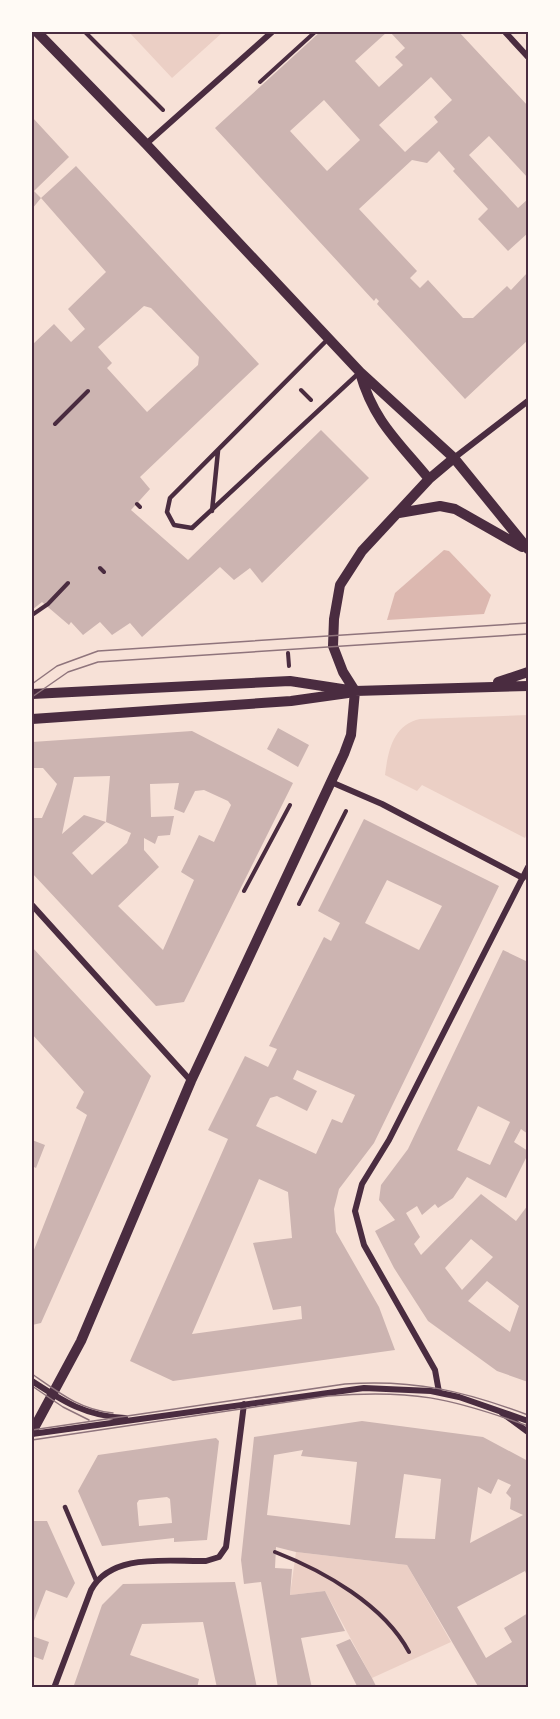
<svg xmlns="http://www.w3.org/2000/svg" width="560" height="1719" font-family="Rubik,sans-serif">
	<style>
		.green { fill: #ebcfc5 }
		.water { fill: #dcb8b0 }
		.building { fill: #ccb4b1; fill-rule: evenodd }
		.lines { fill: none; stroke-linecap: round; stroke-linejoin: round }
		.path { stroke: #4a2c40; stroke-width: 4 }
		.service { stroke: #4a2c40; stroke-width: 4.5 }
		.minor { stroke: #4a2c40; stroke-width: 6 }
		.tertiary { stroke: #4a2c40; stroke-width: 10 }
		.tram { stroke: #8f747c; stroke-width: 1.5 }
		.neatline { fill: none; stroke: #4a2c40; stroke-width: 2 }
	</style>
	<rect width="100%" height="100%" fill="#f7e1d7"/>
	<path class="green" d="M129,32H223L172,78Z
		M528,715V831L525,838L422,785L417,791L385,775C388,751 393,725 420,719Z
		M296,1552L407,1565L451,1642L372,1678L325,1591L290,1595Z"/>
	<path class="water" d="M444,550L449,551L491,595L484,614L387,620L395,593Z"/>
	<path class="building" d="M320,32H387L355,61L379,87L403,65L395,57L405,48L390,32H459L528,106V178L489,136L469,155L518,208L528,199V233L508,251L478,219L488,209L453,171L455,169L439,151L427,163L412,160L359,209L417,271L410,278L420,288L428,280L463,318H473L507,286L511,290L528,272V340L465,399L377,304L379,301L376,298L374,301L215,128ZM431,77L452,100L434,117L438,122L405,152L379,125ZM324,100L360,140L327,171L290,131Z
		M32,117L69,157L34,191L41,198L32,209Z
		M76,166L259,364L140,477L150,489L131,510L188,560L321,430L369,478L262,583L250,568L234,580L220,567L142,637L130,623L112,635L100,622L83,635L71,622L69,625L42,602L32,610V345L54,324L71,342L85,329L68,309L106,272L41,198ZM144,306L151,308L199,357L198,365L147,412L107,368L112,363L98,347Z
		M278,728L309,745L298,767L267,749Z
		M192,731L293,783L184,1002L156,1006L32,873V818H42L57,784L43,768H32V742ZM110,776L106,822L131,833L127,843L92,875L72,853L106,822L84,815L62,834L74,777ZM179,783L174,809L184,813L195,791L204,790L228,801L231,805L214,842L199,835L181,872L194,880L163,950L118,906L159,867L144,850V838L155,844L158,836L170,835L174,816L151,817L150,784Z
		M364,819L499,886L374,1143L339,1189L334,1209L336,1232L379,1307L395,1350L173,1381L130,1361L228,1139L208,1130L245,1056L268,1067L277,1049L269,1046L324,937L331,941L340,923L318,911ZM387,880L442,906L419,950L365,923ZM297,1070L355,1095L342,1123L332,1119L316,1154L256,1126L270,1098L277,1096L307,1111L317,1091L293,1079ZM259,1179L288,1192L292,1238L253,1243L273,1310L301,1306L302,1319L192,1334Z
		M32,947L151,1076L41,1323L32,1325V1255L87,1115L76,1108L84,1092L32,1034Z
		M503,950L528,962V1134L521,1129L514,1142L528,1151V1154L506,1198L467,1177L453,1198L438,1208L435,1204L422,1215L417,1206L406,1213L420,1237L414,1244L421,1255L481,1194L516,1221L528,1205V1382L497,1371L428,1321L394,1268L375,1231L395,1220L379,1200L381,1185L408,1149ZM478,1106L510,1122L490,1165L457,1150ZM471,1239L493,1257L462,1290L445,1268ZM487,1281L519,1306L510,1332L468,1301Z
		M32,1140L45,1145L36,1168L32,1166Z
		M362,1421L483,1437L528,1461V1578L525,1571L457,1607L486,1658L512,1642L504,1628L528,1613V1688H479L407,1565L296,1552L276,1547L275,1568L292,1569L290,1595L325,1591L345,1631L301,1638L312,1688H278L261,1582L244,1584L241,1560L254,1437ZM303,1450L301,1456L357,1462L350,1525L267,1515L274,1455ZM404,1474L441,1479L435,1539L395,1538ZM498,1479L511,1485L506,1493L511,1498L510,1509L523,1515L470,1543L478,1487L491,1494Z
		M216,1438L219,1441L207,1540L174,1542V1538L102,1546L78,1491L98,1455ZM167,1497L170,1499L172,1523L139,1526L137,1503L139,1500Z
		M32,1521H47L75,1583L67,1598L46,1590L32,1626Z
		M235,1582L257,1688H217L203,1622L142,1624L130,1655L199,1679L197,1688H73L102,1605L123,1584Z
		M32,1636L49,1642L43,1660L32,1656Z
		M350,1639L372,1678L377,1688H358L336,1645Z"/>
	<g class="lines">
		<path class="path" d="M85,32L163,110
			M260,82L315,32
			M301,390L311,400
			M55,424L88,391
			M137,504L140,507
			M100,568L104,572
			M32,615L48,604L68,583
			M288,653L289,666
			M244,891L290,805
			M299,904L346,811
			M275,1552C324,1571 384,1605 409,1652"/>
		<path class="service" d="M328,339L170,498L167,512L174,525L192,528L360,372
			M212,511L218,451
			M65,1507L96,1580"/>
		<path class="minor" d="M505,32L528,57
			M146,144L272,32
			M454,458L528,401
			M331,782L382,804L523,878
			M32,905L191,1081
			M32,1381C64,1402 86,1416 125,1418
			M439,1392L435,1370L364,1245L355,1211L362,1184L389,1140L528,867
			M502,1413L528,1432
			M32,1434L364,1388L431,1391L459,1397L528,1421
			M54,1688L91,1590C112,1552 169,1562 206,1561L219,1557L226,1547L244,1404"/>
		<path class="tertiary" d="M37,32L146,144L360,372L454,458L528,549
			M360,373C374,422 398,441 429,479
			M399,513L440,506L455,509L522,547
			M498,682L528,672
			M32,694L290,681L355,691L528,686
			M32,719L291,701L348,693
			M32,1432L81,1341L191,1081L344,754L351,735L355,691L343,672L333,646L334,619L340,585L362,551L429,479L454,458"/>
		<path class="tram" d="M32,684L57,666L98,651L528,623
			M32,697L68,672L98,662L528,634
			M32,1374C58,1392 80,1410 113,1413
			M32,1386L63,1407L89,1420
			M32,1430L345,1384C414,1379 464,1391 528,1415
			M32,1440L328,1396C411,1389 451,1398 528,1426"/>
	</g>
	<rect width="560" height="1719" fill="none" stroke="#fffaf5" stroke-width="66"/>
	<rect x="33" y="33" width="494" height="1653" class="neatline"/>
</svg>
